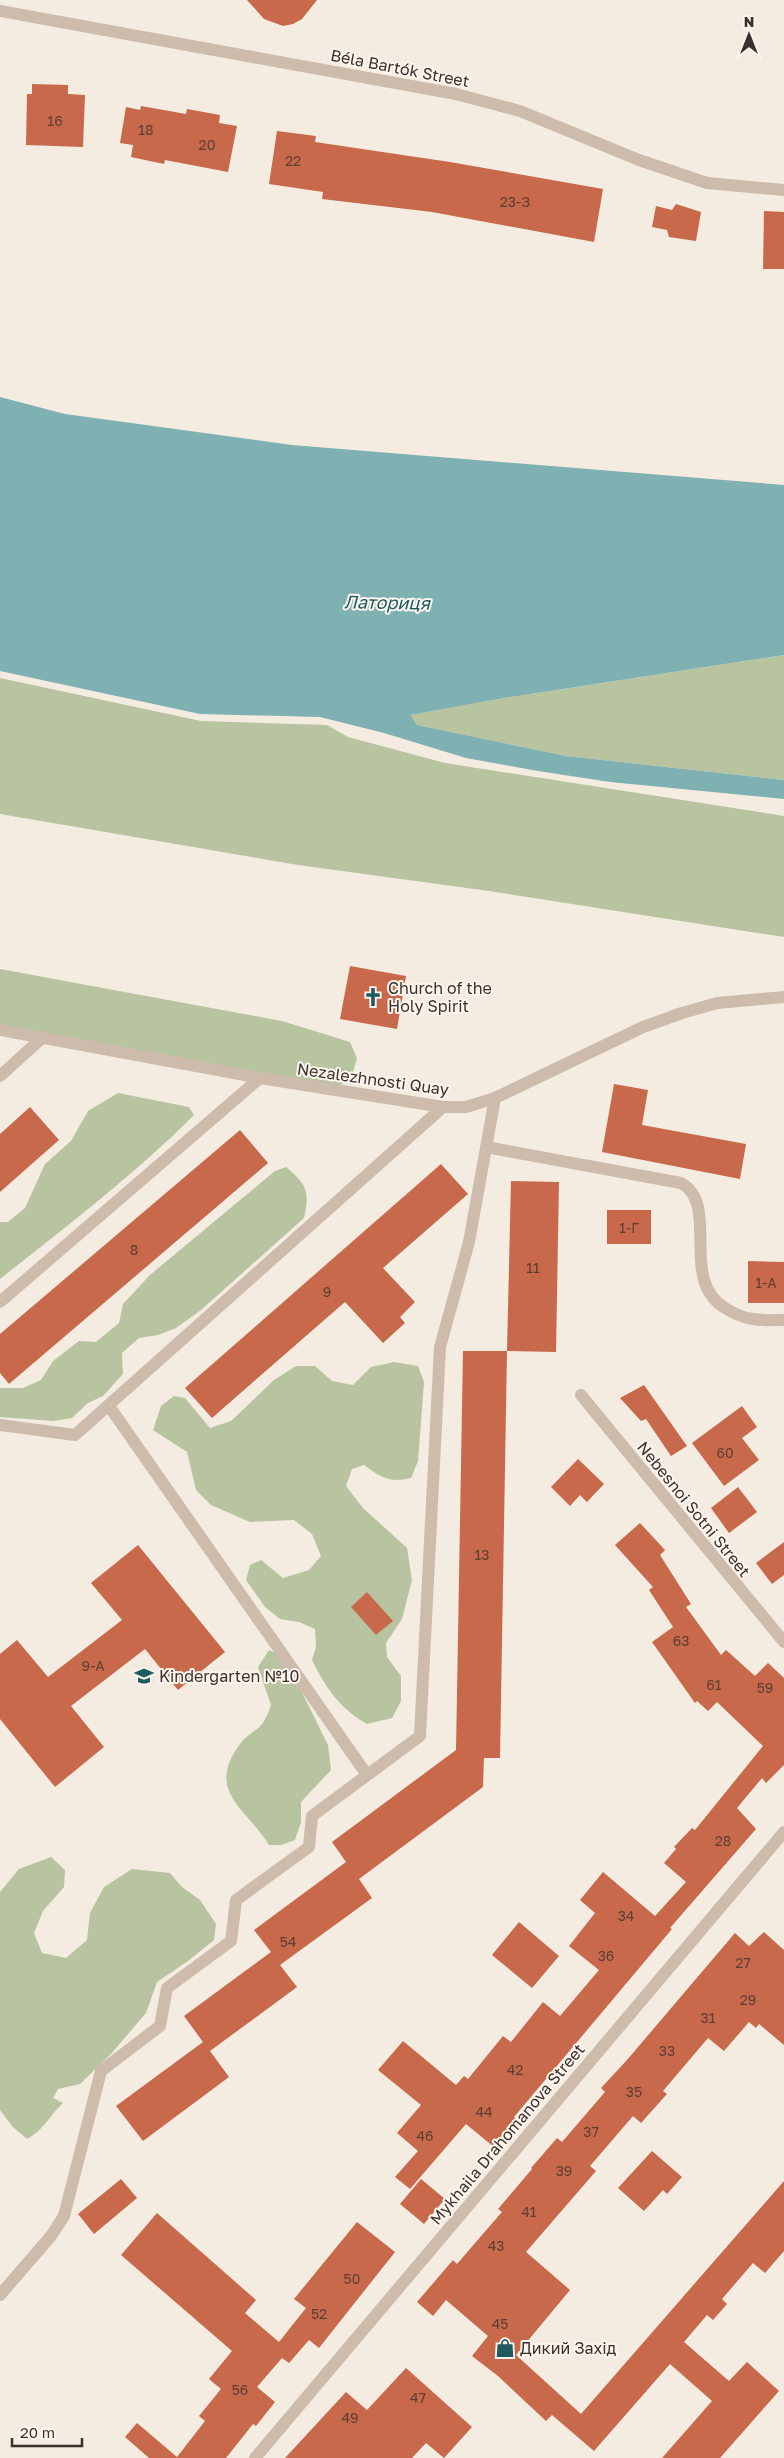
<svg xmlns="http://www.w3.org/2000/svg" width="784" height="2458" font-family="'Golos Text',sans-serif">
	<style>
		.green { fill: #b8c4a0 }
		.water { fill: #7fb0b2 }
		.building { fill: #c8694b }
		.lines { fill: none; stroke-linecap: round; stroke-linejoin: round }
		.minor { stroke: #cdbbac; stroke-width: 12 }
		.tertiary { stroke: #cdbbac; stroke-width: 12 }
		.labels { text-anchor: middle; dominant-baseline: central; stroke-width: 4; stroke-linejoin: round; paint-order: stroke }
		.number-label { font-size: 14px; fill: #5e3e33 }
		.street-label { font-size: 16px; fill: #3b302b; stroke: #fbf5ee }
		.poi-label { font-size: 16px; fill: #3b302b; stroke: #fbf5ee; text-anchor: start }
		.water-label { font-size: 18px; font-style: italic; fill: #1f5a5e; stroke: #fbf5ee }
	</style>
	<rect width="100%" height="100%" fill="#f4ebe1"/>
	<path class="green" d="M784,655V780L566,756L417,725L409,715L504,698Z
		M0,678L201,721L327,725L348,737L445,763L784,816V937L489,891L298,865L0,814Z
		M0,969L282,1021L350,1042L357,1058L351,1079L331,1090L0,1031Z
		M118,1093L189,1107L194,1115C134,1175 66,1227 0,1279V1222H8L25,1208L45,1164L71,1141L88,1111Z
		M286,1167C307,1185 310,1191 304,1218L201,1310L176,1328L158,1335L139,1338L122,1353L123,1374L103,1396L88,1403L72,1418L53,1421L0,1417V1388H23L41,1380L53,1361L79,1341L96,1342L119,1323L123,1304L150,1275L275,1171Z
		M394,1362L418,1366L424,1382L418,1461L411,1478C389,1483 382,1478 364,1465L352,1469L346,1486L363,1508L407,1548L412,1580L402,1619L386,1643L387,1657L401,1676V1701L392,1718L367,1724C340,1709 326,1688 312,1660L316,1647L315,1629L299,1622L280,1619L265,1607L246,1580L250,1565L261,1560L283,1578L309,1570L321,1556L312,1534L294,1520L250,1522L211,1505L196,1490L187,1452L153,1430L161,1406L174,1396L185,1398L210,1428L231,1421L274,1380L296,1366H315L332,1381L353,1385L371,1367Z
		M269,1650L285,1658L328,1745L331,1770L301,1802V1822L295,1840L281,1845H269C246,1808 205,1791 240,1744C246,1735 257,1731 263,1723C266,1718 269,1711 271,1705L258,1667Z
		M51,1857L65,1870L64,1887L43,1911L34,1933L42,1953L66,1958L87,1940L90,1913L104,1887L132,1869L170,1873L182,1887L200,1900L216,1924L214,1940L188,1961L157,1982L146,2013L111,2054L80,2084L58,2089L53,2098L63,2103C49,2116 44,2130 27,2139L12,2126L0,2110V1892L19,1869Z"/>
	<path class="water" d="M0,397L65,414L292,445L784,485V655L504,698L410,715L417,725L566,756L784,780V799L610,782L538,771L466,758L384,733L320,717L200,714L0,671Z"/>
	<path class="building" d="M247,0H317L302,19L293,24L283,26L264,19Z
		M32,84L68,85V94L85,95L83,147L26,145L27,94H32Z
		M141,106L186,114L187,109L220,115L219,123L237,126L228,172L165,160L164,164L131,157L133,145L120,143L126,107L140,110Z
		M277,131L316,136L315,142L450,162L603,189L594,242L432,212L322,199L323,192L269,184Z
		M676,204L701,212L696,241L669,237L667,230L652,227L656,206L672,210Z
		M764,211L784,212V269H763Z
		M350,966L406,976L397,1029L340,1019Z
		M614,1084L648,1090L642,1125L746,1144L740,1179L602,1152Z
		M30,1107L59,1140L0,1192V1134Z
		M240,1130L268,1163L9,1384L0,1373V1334Z
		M441,1164L468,1194L383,1268L415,1302L400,1317L405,1323L383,1343L345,1302L212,1418L185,1388Z
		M511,1181L559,1182L556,1352L507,1351Z
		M607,1210H651V1244H607Z
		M748,1261L784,1262V1303H748Z
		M463,1351H507L500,1758H484L483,1787L359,1879L372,1898L280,1965L297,1987L210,2051L229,2077L143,2141L116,2106L203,2042L184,2016L271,1952L254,1930L346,1862L332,1842L456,1750Z
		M644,1385L687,1446L671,1456L646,1419L641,1421L620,1398Z
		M742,1406L757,1427L742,1438L759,1460L724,1486L692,1443Z
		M578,1459L604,1484L587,1502L580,1495L570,1506L551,1487Z
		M738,1487L757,1512L729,1533L711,1508Z
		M640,1523L665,1550L660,1555L691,1604L686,1607L721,1655L726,1650L755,1676L768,1663L784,1678V1765L766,1783L762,1778L737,1808L756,1829L670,1928L672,1929L514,2117L517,2120L494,2147L466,2124L410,2189L395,2177L418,2151L397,2133L421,2105L378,2070L403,2041L456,2085L464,2076L468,2079L503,2036L511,2042L543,2002L560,2016L599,1970L569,1946L595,1913L580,1900L603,1872L655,1916L686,1882L664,1863L676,1849L674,1847L692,1828L695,1830L763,1746L717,1702L708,1711L697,1701L695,1703L652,1642L673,1627L649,1590L653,1587L615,1545Z
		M784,1542V1575L772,1584L756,1563Z
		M138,1545L225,1652L178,1690L145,1649L71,1706L104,1747L55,1787L0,1719V1654L17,1640L48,1677L122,1620L91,1583Z
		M367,1592L393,1621L376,1635L351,1607Z
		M519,1922L559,1956L532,1988L492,1955Z
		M764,1932L784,1950V2045L759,2024L756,2028L749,2022L724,2051L708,2038L663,2091L667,2094L641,2123L633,2116L590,2166L596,2171L526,2252L570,2290L516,2355L581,2414L784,2181V2251L765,2273L753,2263L722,2299L727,2304L713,2320L707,2315L684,2342L729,2381L747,2362L779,2391L720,2458H662L712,2401L670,2364L594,2451L552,2415L546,2421L498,2376L472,2356L488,2336L446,2300L433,2316L417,2302L453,2260L457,2264L482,2235L502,2212L498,2209L532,2169L531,2168L557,2138L562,2142L605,2092L601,2088L627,2060L735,1933L749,1946Z
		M652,2151L682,2177L667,2194L663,2190L644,2211L618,2188Z
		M121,2179L137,2198L94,2234L78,2214Z
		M421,2179L445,2199L424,2224L400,2204Z
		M157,2213L256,2300L245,2313L279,2342L306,2308L294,2299L357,2222L395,2252L319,2348L309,2340L289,2363L282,2358L257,2387L275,2402L256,2426L253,2424L226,2458H149L125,2437L137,2423L177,2457L205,2421L199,2416L221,2389L209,2379L232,2351L121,2255Z
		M406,2368L472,2427L444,2458L426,2443L412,2458H285L346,2392L367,2410Z"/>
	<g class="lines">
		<path class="minor" d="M0,11L456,94L520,111L639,160L707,183L784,190
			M0,1076L43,1037
			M486,1147L681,1183C721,1205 678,1279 725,1308C733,1313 744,1318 753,1319C763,1321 774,1320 784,1320
			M0,1302L260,1078
			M581,1395L784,1642
			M109,1406L367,1775
			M0,1425L75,1435L443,1107
			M0,2295L51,2236L64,2216L101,2071L160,2026L167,1988L231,1941L236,1900L309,1847L312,1816L420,1736L440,1347L469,1242L495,1098"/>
		<path class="tertiary" d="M0,1030L260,1078L443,1107H466L495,1098L643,1027L682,1013L717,1003L784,997
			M255,2458L784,1832"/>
	</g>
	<defs>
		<g id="church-bare" transform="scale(1.5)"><path d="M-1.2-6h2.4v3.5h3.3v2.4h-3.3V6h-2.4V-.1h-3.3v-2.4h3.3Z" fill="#1f5a5e" stroke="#fbf5ee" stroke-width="2.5" paint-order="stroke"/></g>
		<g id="school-bare" transform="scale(1.5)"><path d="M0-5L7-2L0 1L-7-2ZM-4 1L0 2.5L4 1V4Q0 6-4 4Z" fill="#1f5a5e" stroke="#fbf5ee" stroke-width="2.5" paint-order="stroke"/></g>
		<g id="shop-bare" transform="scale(1.5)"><path d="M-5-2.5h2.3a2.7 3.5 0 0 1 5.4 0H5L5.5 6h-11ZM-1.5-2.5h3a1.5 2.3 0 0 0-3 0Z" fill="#1f5a5e" stroke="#fbf5ee" stroke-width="2.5" paint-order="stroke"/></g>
	</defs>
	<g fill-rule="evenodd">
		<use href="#church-bare" x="373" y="997"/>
		<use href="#school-bare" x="144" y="1676"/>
		<use href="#shop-bare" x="505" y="2348"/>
	</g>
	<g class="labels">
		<g class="number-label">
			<text x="55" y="120">16</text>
			<text x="146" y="129">18</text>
			<text x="207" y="144">20</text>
			<text x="293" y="160">22</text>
			<text x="515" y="201">23-З</text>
			<text x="629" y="1227">1-Г</text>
			<text x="134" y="1249">8</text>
			<text x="533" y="1267">11</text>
			<text x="766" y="1282">1-А</text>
			<text x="327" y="1291">9</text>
			<text x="725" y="1452">60</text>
			<text x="482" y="1554">13</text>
			<text x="681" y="1640">63</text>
			<text x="93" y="1665">9-А</text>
			<text x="714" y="1684">61</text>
			<text x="765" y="1687">59</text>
			<text x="723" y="1840">28</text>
			<text x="626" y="1915">34</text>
			<text x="288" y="1941">54</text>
			<text x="606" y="1955">36</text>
			<text x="743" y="1962">27</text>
			<text x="748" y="1999">29</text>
			<text x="708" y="2017">31</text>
			<text x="667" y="2050">33</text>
			<text x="515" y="2069">42</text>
			<text x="634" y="2091">35</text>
			<text x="484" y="2111">44</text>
			<text x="591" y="2131">37</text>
			<text x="425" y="2135">46</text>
			<text x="564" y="2170">39</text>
			<text x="529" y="2211">41</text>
			<text x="496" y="2245">43</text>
			<text x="352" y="2278">50</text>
			<text x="319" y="2313">52</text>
			<text x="500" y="2323">45</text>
			<text x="240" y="2389">56</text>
			<text x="418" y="2397">47</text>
			<text x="350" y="2417">49</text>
		</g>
		<g class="street-label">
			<text transform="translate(400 68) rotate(11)">Béla Bartók Street</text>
			<text transform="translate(373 1079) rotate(8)">Nezalezhnosti Quay</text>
			<text transform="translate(694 1509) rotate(51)">Nebesnoi Sotni Street</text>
			<text transform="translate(507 2134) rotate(-50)">Mykhaila Drahomanova Street</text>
		</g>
		<g class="poi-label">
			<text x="388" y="988">Church of the<tspan x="388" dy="18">Holy Spirit</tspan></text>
			<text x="159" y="1676">Kindergarten №10</text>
			<text x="520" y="2348">Дикий Захід</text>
		</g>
		<g class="water-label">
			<text transform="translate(387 602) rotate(1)">Латориця</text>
		</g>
	</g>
	<g transform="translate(749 35)" stroke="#fbf5ee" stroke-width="4" paint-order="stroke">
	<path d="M0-4L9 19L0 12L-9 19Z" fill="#3b302b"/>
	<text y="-8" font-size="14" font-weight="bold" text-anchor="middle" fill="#3b302b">N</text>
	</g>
	<path d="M12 2438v8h70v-8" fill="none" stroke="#3b302b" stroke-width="2.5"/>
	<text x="20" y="2438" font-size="15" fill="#3b302b" stroke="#fbf5ee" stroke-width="4" paint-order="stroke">20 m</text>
</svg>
